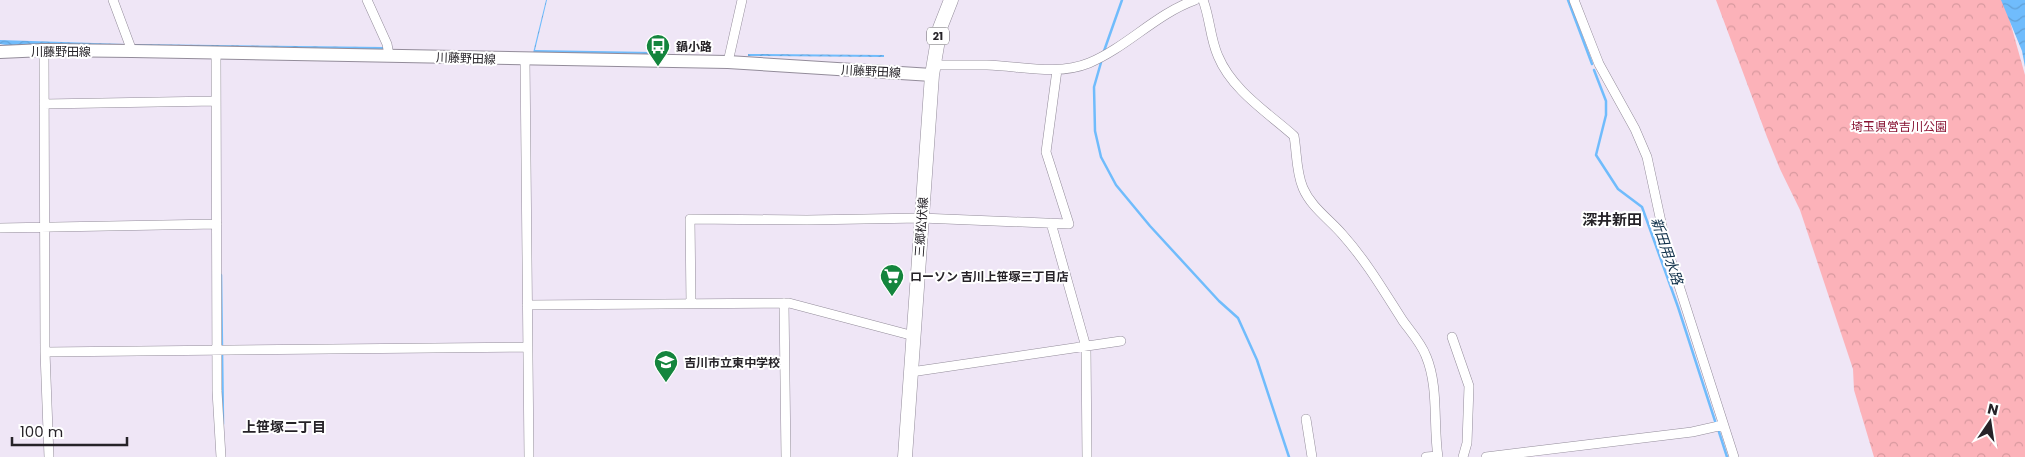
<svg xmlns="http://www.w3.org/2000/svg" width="2025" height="457" font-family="Poppins,'Noto Sans JP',sans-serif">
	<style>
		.park { fill: url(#park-crowns) }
		.water { fill: url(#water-waves) }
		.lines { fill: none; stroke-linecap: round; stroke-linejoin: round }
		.stream { stroke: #70bcfc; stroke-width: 2.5 }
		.minor-casing { stroke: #938c9a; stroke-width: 10 }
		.secondary-casing { stroke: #938c9a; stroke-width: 14 }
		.primary-casing { stroke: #938c9a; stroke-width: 15 }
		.minor { stroke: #fff; stroke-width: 9 }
		.secondary { stroke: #fff; stroke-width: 12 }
		.primary { stroke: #fff; stroke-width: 14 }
		.labels { text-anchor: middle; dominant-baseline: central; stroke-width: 4; stroke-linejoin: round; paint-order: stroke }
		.shield { fill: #fff; stroke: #676568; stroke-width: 1 }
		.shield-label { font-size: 11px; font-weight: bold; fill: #262328 }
		.poi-label { font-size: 12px; font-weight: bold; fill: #262328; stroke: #fff; text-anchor: start }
		.street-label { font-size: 12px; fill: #262328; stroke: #fff }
		.park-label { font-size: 12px; fill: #891534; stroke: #fff }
		.water-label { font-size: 14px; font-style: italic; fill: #0c2d47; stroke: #fff }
		.neighbourhood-label { font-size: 14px; font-weight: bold; fill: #262328; stroke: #fff }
		.quarter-label { font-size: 15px; font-weight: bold; fill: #262328; stroke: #fff }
	</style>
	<defs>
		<pattern id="park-crowns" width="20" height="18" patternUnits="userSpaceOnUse" patternTransform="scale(1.25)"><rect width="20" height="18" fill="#fcb2b9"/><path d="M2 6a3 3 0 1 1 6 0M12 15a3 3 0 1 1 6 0" fill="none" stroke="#d8999f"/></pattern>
		<pattern id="water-waves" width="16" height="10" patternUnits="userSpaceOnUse" patternTransform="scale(1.25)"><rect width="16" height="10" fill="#70bcfc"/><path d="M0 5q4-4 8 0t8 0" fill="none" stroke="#61a1d8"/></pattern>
	</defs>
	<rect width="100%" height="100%" fill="#efe6f6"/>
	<path class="park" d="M1716,0H2004L2025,75V457H1874L1854,390L1853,369L1800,210L1780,169L1767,137Z"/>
	<path class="water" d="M546,0H547L535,50L653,52V54L533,53Z
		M2001,0H2025V67L2022,51Z
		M0,40L125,44L126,46L6,45L0,44Z
		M133,44L383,47V50L134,47Z
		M748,54L884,55V57L748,56Z"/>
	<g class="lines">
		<path class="stream" d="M1568,0L1592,64
			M1104,51L1122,0
			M1102,59L1094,87L1095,131L1101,157L1116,185L1150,226L1219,301L1238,318L1257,360L1289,457
			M1594,70L1606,101V115L1596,155L1618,189L1642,207L1678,307L1716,424
			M221,275L223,424
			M1719,432L1727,457"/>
		<g class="minor-casing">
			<path id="minor" d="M113,0L132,51
				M367,0L387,44L389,55
				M1203,0C1210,18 1210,38 1218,56C1232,90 1267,112 1294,136C1297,153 1296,172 1303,188C1311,207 1329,219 1342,234C1367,262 1383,290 1403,321C1411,332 1421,343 1426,356C1439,387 1433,424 1438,457
				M1574,0L1599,64L1635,129L1647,157L1666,245L1734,457
				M44,50L45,352L49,457
				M216,52L217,391L221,457
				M525,59L529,457
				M728,62L742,0
				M933,65C951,65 969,65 987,65C1021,66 1057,76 1089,63C1127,47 1156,14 1195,0
				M44,104L216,101
				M1051,223L1086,347L1087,457
				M0,228L217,224
				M784,303L786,457
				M691,304L690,219L807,220L921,218L1069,224L1046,152L1057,70
				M527,305L789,303L914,336
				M1452,337L1469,386L1467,443L1463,457
				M45,352L528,347
				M911,372L1121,341
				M1306,419L1312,457
				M1426,457L1438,456
				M1486,457L1692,432L1723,425"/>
		</g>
		<g class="secondary-casing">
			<path id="secondary" d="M0,52L44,50L132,51L728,62L932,75"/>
		</g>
		<g class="primary-casing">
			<path id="primary" d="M905,457L932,75L940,28L951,0"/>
		</g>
		<use href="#minor" class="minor"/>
		<use href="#secondary" class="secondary"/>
		<use href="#primary" class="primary"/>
	</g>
	<defs>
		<g id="bus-pin" transform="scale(1.25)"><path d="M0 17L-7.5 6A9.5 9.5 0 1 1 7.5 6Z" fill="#14853d" stroke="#fff"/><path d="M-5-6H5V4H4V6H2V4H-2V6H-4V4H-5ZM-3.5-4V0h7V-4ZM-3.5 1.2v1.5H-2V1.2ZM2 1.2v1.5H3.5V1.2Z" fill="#fff"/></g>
		<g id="supermarket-pin" transform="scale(1.25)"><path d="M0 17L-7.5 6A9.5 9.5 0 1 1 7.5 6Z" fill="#14853d" stroke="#fff"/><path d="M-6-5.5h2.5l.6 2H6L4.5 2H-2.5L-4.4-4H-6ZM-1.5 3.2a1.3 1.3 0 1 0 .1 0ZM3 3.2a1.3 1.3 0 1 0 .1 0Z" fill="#fff"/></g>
		<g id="school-pin" transform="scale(1.25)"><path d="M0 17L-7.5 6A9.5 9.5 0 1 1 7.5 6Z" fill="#14853d" stroke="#fff"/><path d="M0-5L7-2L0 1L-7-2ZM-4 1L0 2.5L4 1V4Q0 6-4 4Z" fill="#fff"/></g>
	</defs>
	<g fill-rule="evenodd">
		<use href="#bus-pin" x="658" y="46"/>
		<use href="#supermarket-pin" x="892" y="276"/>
		<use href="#school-pin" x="666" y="362"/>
	</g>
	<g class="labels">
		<rect class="shield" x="927" y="27.5" width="22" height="17" rx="4"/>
		<g class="shield-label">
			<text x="938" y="36">21</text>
		</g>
		<g class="poi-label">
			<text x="676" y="46">鍋小路</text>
			<text x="910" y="276">ローソン 吉川上笹塚三丁目店</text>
			<text x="684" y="362">吉川市立東中学校</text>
		</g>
		<g class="street-label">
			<text x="61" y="51">川藤野田線</text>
			<text transform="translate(466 58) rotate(2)">川藤野田線</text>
			<text transform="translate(871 71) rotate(3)">川藤野田線</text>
			<text transform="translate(921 227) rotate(-86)">三郷松伏線</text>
		</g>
		<g class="park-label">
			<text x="1899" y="126">埼玉県営吉川公園</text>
		</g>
		<g class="water-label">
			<text transform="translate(1667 251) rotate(71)">新田用水路</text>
		</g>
		<g class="neighbourhood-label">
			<text x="284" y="427">上笹塚二丁目</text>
		</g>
		<g class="quarter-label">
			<text x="1612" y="219">深井新田</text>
		</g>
	</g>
	<g transform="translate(1990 422) rotate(13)" stroke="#ffffff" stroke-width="4" paint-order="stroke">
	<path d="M0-4L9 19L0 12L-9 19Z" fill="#262328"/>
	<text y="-8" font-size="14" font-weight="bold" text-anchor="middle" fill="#262328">N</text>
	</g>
	<path d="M12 437v8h115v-8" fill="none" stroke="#262328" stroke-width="2.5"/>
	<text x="20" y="437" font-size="15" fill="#262328" stroke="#ffffff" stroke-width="4" paint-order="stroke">100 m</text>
</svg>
